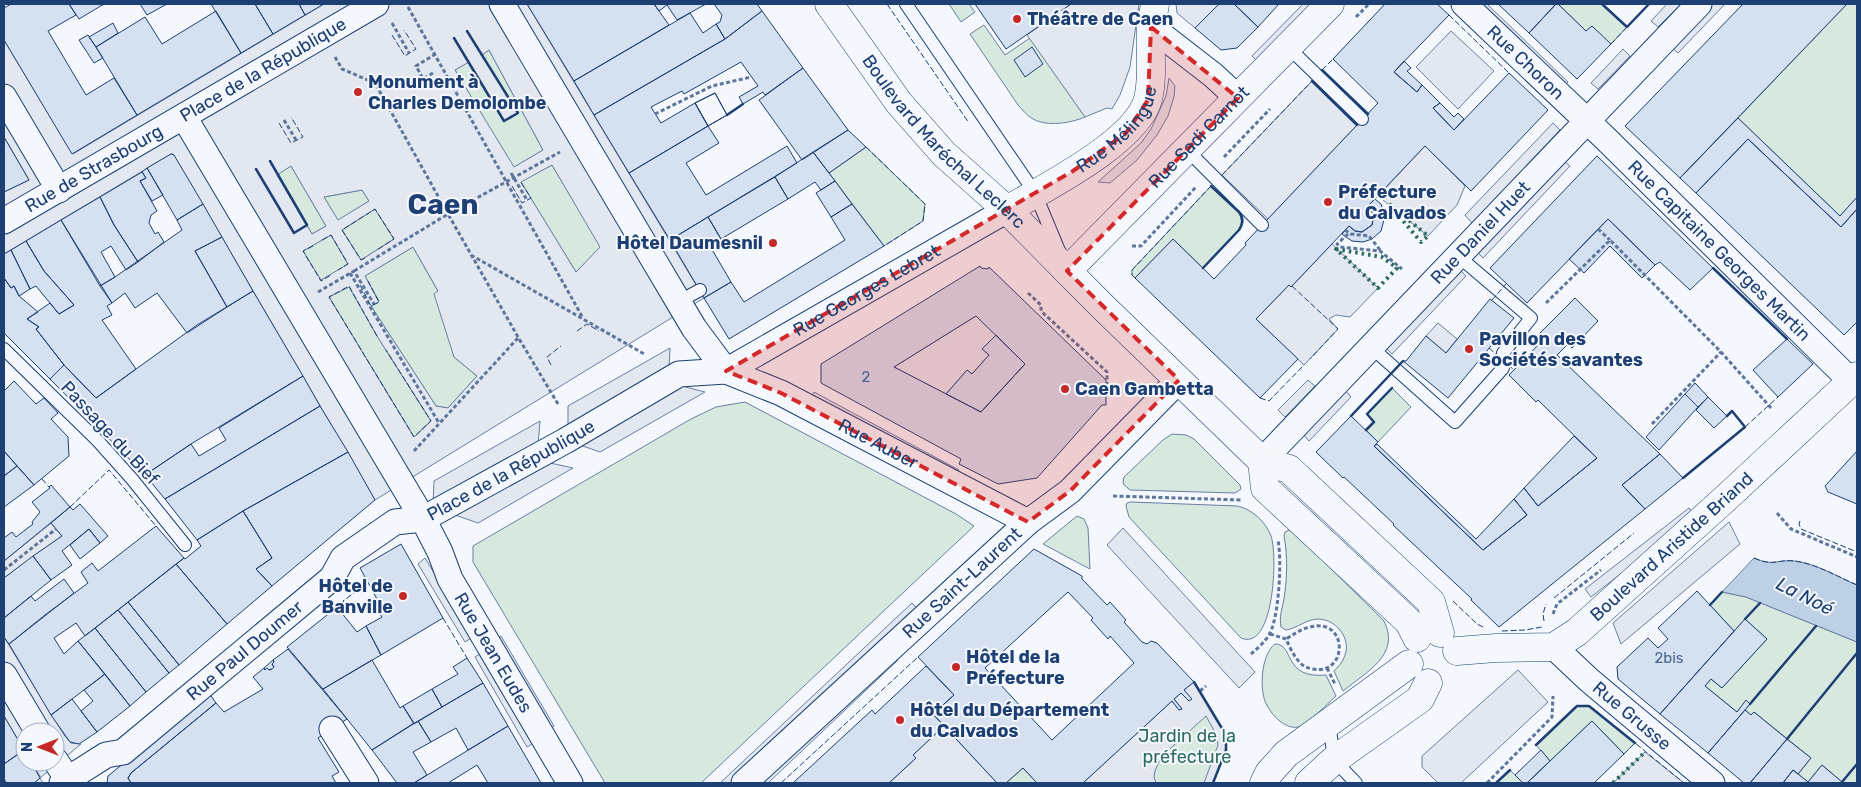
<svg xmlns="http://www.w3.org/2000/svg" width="1861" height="787" font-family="Rubik,sans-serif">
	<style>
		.green { fill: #d7e8df; stroke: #687fa3 }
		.parking { fill: #e3e8f0; stroke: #687fa3; fill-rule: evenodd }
		.water { fill: #bed0e5; stroke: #687fa3 }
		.building { fill: #d5e0f0; stroke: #1d3f73; fill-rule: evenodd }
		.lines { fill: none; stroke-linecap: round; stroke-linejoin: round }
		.lane-casing { stroke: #1d3f73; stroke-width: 14 }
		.street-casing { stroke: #1d3f73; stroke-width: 27 }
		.secondary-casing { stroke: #1d3f73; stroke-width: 29 }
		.path { stroke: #5e769c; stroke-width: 3; stroke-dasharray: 4 2.5; stroke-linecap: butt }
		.lane { stroke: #f4f7fb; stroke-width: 12 }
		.street { stroke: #f4f7fb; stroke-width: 25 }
		.secondary { stroke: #f4f7fb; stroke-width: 28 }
		.hedge { stroke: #2c6c60; stroke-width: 4; stroke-dasharray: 2.5 4; stroke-linecap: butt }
		.fence { stroke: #1d3f73; stroke-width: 1; stroke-dasharray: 6 2.5; stroke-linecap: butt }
		.wall { stroke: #1d3f73; stroke-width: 2.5 }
		.marked { fill: #d62828; fill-opacity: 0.2; stroke: #d62828; stroke-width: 4; stroke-dasharray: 10 6; stroke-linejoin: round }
		.poi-dot { fill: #c62828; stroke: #f4f7fb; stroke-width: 2 }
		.labels { text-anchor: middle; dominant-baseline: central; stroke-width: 4; stroke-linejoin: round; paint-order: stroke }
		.number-label { font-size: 15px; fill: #4b6792 }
		.poi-label { font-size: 18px; font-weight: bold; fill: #1d3f73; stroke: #f4f7fb; text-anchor: start }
		.street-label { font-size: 18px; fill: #1d3f73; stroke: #f4f7fb }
		.park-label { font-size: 18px; fill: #2c6c60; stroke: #f4f7fb }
		.water-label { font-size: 19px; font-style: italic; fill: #1d3f73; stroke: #f4f7fb }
		.town-label { font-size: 28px; font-weight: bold; fill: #1d3f73; stroke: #f4f7fb }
	</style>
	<rect width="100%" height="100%" fill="#f4f7fb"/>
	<path class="green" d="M949,4H969L975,12L961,22Z
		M1558,4H1602L1627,27L1611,44L1586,31Z
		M1847,4H1857V197L1840,216L1738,118Z
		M984,25L1005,55L1030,38L1085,117C1071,123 1047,127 1033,119C1027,116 1023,110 1018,105L970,34Z
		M489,50L543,150L513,168L455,70L468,62L504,121L517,112L482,55Z
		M866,147L925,204L923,221L884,246L829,173Z
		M552,165L601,247L576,272L520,181Z
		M291,166L326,226L312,234L277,174Z
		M1211,186C1222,196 1250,214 1239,230L1203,268L1173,239L1135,278L1132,275V270Z
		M362,190L369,201L338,221L324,197Z
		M375,209L394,239L361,260L342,230Z
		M331,235L348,264L321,281L303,251Z
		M413,247L438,291L454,357L477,376L448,408L436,406L371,306L379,301L365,276Z
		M349,286L377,336L431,421L414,437L329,297Z
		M1392,388L1411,407L1378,442L1366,430L1374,422L1367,414Z
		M745,402L956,514L974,526L701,783H605L473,562V546L691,419L716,407Z
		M1172,434L1186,435L1194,439L1240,485L1241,489L1235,493L1130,490L1124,485L1123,482L1124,477L1163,440Z
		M1131,502L1237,506C1252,509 1266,522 1271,536C1278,555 1274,652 1241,638L1129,517L1126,506L1127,503Z
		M1077,516L1084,519L1088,528L1090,569L1043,544Z
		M1291,529L1384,621C1401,655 1366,672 1343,691L1334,671C1338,667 1343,662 1345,655C1351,639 1337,620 1319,619C1306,619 1298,628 1286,630L1281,627C1279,617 1282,609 1284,599C1287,579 1288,557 1284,536L1285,532Z
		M1722,592L1746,597L1857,642V783H1842V782L1822,765L1808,782L1798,774L1811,758L1754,712L1751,715L1745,710L1750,704L1746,701L1737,712L1705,686L1711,679L1722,688L1767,639L1745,619L1734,631L1710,605Z
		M1275,644C1295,644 1282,679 1326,675L1336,696C1326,705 1312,720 1301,726C1286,733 1267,711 1264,698C1260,683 1262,654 1275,644Z
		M1194,682L1226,735V750L1213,783H1083L1172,701L1179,710C1192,701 1192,696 1194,682Z
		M1577,706H1589L1635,743L1624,754L1592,721L1550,761L1536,745Z
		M1023,768L1037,783H1006Z
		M1510,770L1523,783H1496Z"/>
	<path class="parking" d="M324,4H527L704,298L375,500L173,154H171L4,254V192L29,180L4,137V40L73,154ZM489,50L543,150L514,167L455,70L469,62L504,121L518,113L482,55ZM552,165L600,247L576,272L521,182ZM291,166L326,226L312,234L277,175ZM362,190L369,201L338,220L324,197ZM375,209L394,239L361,260L342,230ZM331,235L348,264L321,280L303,251ZM413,247L438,291L434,294L454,357L477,376L448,408L436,406L371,306L379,302L365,276ZM349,287L377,336L431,421L414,437L329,297Z
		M1071,4H1139L1130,67L1120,95L1112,109L1107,108L1085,117L1027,35Z
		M1176,4H1219L1195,28L1177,13Z
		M1303,4H1315L1259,63L1252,56Z
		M1475,4H1487L1568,82L1562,88Z
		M1667,4H1681L1658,27L1651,21Z
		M1712,4H1725L1678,53L1671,47Z
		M1451,31L1494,71L1458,109L1416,67Z
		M1623,49L1630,56L1598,89L1591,83Z
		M1169,78L1175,86L1174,97L1168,116L1157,135L1137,160L1110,183L1098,182L1141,143L1151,129L1166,96Z
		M1312,81L1357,125L1268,219L1222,175Z
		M1553,123L1560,130L1472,223L1465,215Z
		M1425,146L1465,186L1457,205L1428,236L1378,196Z
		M1563,160L1570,166L1483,258L1476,251Z
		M1332,244L1378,288L1350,317L1336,315L1329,319L1338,329L1304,365L1256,319L1289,285L1291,287Z
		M1459,269L1466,276L1392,354L1384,346Z
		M976,316L996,335L982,349L989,355L972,374L967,370L946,394L894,367Z
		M1438,323L1457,339L1446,353L1426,336Z
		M670,348L669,368L568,427V406Z
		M1308,380L1315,386L1285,417L1278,410Z
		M678,385L705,392L600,452L577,444Z
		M1344,389L1351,397L1309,441L1302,433Z
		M814,392L959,470L956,475L811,397Z
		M540,421L538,445L433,505L434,481Z
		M546,462L573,468L478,523L455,515Z
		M1689,508L1695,516L1591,597L1585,589Z
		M1729,522L1740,544L1621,644L1613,623Z
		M51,523L62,536L4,578V561Z
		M1123,528L1255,672L1239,688L1107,545Z
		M425,558L473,637L465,642L418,564Z
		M912,603L917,608L730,783H720Z
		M501,636L554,726L546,731L493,641Z
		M4,637L64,735L71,743L81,744L40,778L43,783H34L40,778V776L31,762H55V732H25V752L4,716Z
		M483,652L535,742L527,747L475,657Z
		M895,656L898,660L768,783H760Z
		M1518,670L1548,702L1461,783H1438L1422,767V756Z
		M1194,682L1226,735V750L1213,783H1204L1218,745L1216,734L1206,716L1161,757L1155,771L1154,777L1156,783H1083L1172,701L1179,710L1182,709L1174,699L1181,693L1189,701L1191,699L1184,690Z
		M944,726L997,783H889L916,758L913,755Z
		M1645,752L1684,783H1613Z"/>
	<path class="water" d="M1754,558C1774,567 1777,559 1795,561C1817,564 1838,577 1857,585V642L1746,597L1722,592Z"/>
	<path class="building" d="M11,4H69L76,15L48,31L86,95L114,78L137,115L72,154L4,40V8Z
		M69,4H104L79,19Z
		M140,4H167L147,15Z
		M211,4H255L273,34L241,53Z
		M255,4H299L305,15L273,34Z
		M299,4H324L305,15Z
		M527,4H654L669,25L574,81Z
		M654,4H706L677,20L667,5L659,11Z
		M714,4H757L762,11L725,39L716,24L720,22L722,15Z
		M975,4H1071L1006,49Z
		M1219,4H1234L1258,27L1237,48L1221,50L1195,28Z
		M1234,4H1279L1258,27Z
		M1385,4H1437L1449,15L1394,72L1417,92L1422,85L1440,103L1433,108L1454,130L1509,73L1548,110L1471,191L1425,146L1368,206L1374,215L1372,225L1362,232L1355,231L1349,226L1291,287L1289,285L1256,319L1298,359L1260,398L1135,278L1173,239L1214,279L1246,245L1245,243L1378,103L1333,59Z
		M1498,4H1556L1529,33Z
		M1556,4H1558L1586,31L1592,26L1611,44L1577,79L1529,33Z
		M1743,4H1847L1680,178L1625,126Z
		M216,11L241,53L137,115L96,47L145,17L162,44Z
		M762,11L803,68L765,95L763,92L743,104L739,97L758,86L741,62L684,94L682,91L651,107L661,123L695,103L708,126L629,173L594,115L725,39Z
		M690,13L703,33L716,24L725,39L594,115L574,81Z
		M113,23L118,33L96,47L89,37Z
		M88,35L103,58L94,63L79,40Z
		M1032,47L1043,64L1025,77L1014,60Z
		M1404,61L1411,68L1407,71L1422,85L1417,92L1394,72Z
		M803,68L848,130L802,160L759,100Z
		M715,93L727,115L708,126L695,103Z
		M715,93L727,115L708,126L695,103Z
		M1440,103L1454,117L1458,113L1464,119L1454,130L1433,108Z
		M1738,118L1840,216L1857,197V209L1841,227L1748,139L1696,193L1680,178Z
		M708,126L719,143L686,163L706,195L787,146L797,163L670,240L629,173Z
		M848,130L866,147L829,173L813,152Z
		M4,137L29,180L4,192Z
		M1748,139L1841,227L1857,209V322L1844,335L1696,193Z
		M813,152L835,181L821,190L815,182L788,199L775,177Z
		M171,154L174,155L203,204L177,220L147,168Z
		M1597,156L1713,268L1690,290L1660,262L1655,265L1608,219L1527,303L1490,268Z
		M147,168L163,195L152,201L140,181L146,178L142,172Z
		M142,172L146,178L140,181L157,211L151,215L149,223L155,234L158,232L164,242L138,262L114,225L100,197Z
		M775,177L788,199L721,239L708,217Z
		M835,181L852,204L831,217L816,193Z
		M100,197L114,225L138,262L126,270L111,246L101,252L115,277L100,286L61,220Z
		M1375,199L1381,204L1385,216L1381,231L1372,239L1363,242L1352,241L1346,237L1342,234L1349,226L1355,231L1362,232L1372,225L1374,215L1368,206Z
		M203,204L222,237L195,251L227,307L187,333L157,293L135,308L125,293L112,303L100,286L115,277L182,230L177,220Z
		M852,204L884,246L729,339L704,298L731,282L744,302L845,240L831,217Z
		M708,217L721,239L710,246L731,282L704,298L670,240Z
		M1608,219L1655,265L1642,278L1610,246L1584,273L1569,259Z
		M61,220L112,303L107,306L112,315L102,320L136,369L96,398L64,365L36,329L39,327L27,319L50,303L59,314L74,305L44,271L26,241Z
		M222,237L253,291L227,307L195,251Z
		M26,241L44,271L74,305L59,314L36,286L30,289L11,250Z
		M11,250L30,289L19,296L14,286L11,288L4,278V254Z
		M980,266L981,268L988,269L989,267L1106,380V405H1102L1037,478L998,484L959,464L961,459L821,383V364ZM976,316L1025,364L981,412L894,367Z
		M4,278L11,288L14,286L19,296L38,312L27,319L39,327L36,329L64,365L50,379L4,333Z
		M253,291L303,376L191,444L145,475L50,379L64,365L96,398L197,325Z
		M1575,298L1598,321L1572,348L1568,344L1557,355L1660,454L1622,485L1645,509L1499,627L1471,600L1472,599L1393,525L1394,524L1344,477L1343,478L1316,452L1351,416L1378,442L1374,446L1483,550L1527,515L1514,499L1524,488L1538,506L1597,458L1538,400L1536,402L1509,375L1542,341L1537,336Z
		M1490,299L1514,318L1448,398L1403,361H1406L1426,336L1446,353Z
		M996,335L1025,364L981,412L946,394L967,370L972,374L989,355L982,349Z
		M1787,339L1813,364L1778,397L1753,370Z
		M303,376L320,406L165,499L145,475L191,444L199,456L226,440L219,428Z
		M14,381L36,404L44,398L58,413L51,419L68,437L69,456L34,485L4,451V391Z
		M1695,383L1708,397L1698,407L1685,394Z
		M1685,394L1698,407L1659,450L1646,437Z
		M1708,397L1727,416L1714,428L1696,410Z
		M320,406L348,452L243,511L197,540L165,499Z
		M1574,436L1597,458L1538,506L1524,488Z
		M1377,444L1476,539L1514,499L1527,515L1483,550L1374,446Z
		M4,451L17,466L4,476Z
		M1857,451V504L1828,492L1825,486Z
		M348,452L375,500L272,586L256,569L272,558L243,511Z
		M1660,454L1683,478L1645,509L1622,485Z
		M17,466L34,485L4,507V476Z
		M51,485L70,507L4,561V538L12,532L16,537L33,524L32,522L40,512L32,502L50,488L49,487Z
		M80,504L108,536L100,543L89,529L62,551L72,565L51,580L33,556L62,536L51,523L70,507L73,510Z
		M243,511L272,558L256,569L272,586L227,624L176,564L184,558L185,559L201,546L197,540Z
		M156,526L184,558L85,636L76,623L54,638L64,654L78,641L105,674L51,715L9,644L45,615L88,583L81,572L92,563L98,571Z
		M89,529L100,543L80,559L70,545Z
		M401,544L443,618L381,655L366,626L382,617L380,614L383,610L360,568Z
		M1034,549L1082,576V579L1107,605L1110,602L1126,620L1124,622L1142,642L1147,644L1151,641L1157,643L1194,682L1184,690L1192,699L1189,701L1181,693L1174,699L1182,709L1179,710L1172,701L1083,783H1037L1023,768L1006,783H997L933,714L954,695L918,657ZM1068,592L1093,618L1091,620L1108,639L1110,636L1134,663L1052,740L985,668Z
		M33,556L51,580L4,618V578Z
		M176,564L227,624L179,665L128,602Z
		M64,579L74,593L9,644L4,637V618L31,596L35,601Z
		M1697,591L1734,631L1660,714L1618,679L1617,667L1648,638L1658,648L1668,639L1658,628Z
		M128,602L179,665L169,673L118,610Z
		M337,607L357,632L366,626L381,655L323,689L287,647Z
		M118,610L169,673L146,692L95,628Z
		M1745,619L1767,639L1722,688L1711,679L1705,686L1737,712L1746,700L1750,704L1708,753L1660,714Z
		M95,628L146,692L130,706L78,641Z
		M288,649L347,719L318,738L339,772L332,776L336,783H131L128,778L131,773L216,703L224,712L263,689L253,677L264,668L265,670L267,668L269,670L272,669L274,667L272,664L274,662L273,660Z
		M467,658L483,683L442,707L432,689L458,674L453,667Z
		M273,660L274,662L272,664L274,667L272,669L269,670L267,668L265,670L264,668Z
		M372,660L400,708L403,706L414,723L372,750L323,689Z
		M926,666L954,695L933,714L944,726L913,755L916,758L889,783H793L872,710L875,714Z
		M105,674L130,706L97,732L81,711L93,701L84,690Z
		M483,683L508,726L468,750L456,728L431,742L418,721Z
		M432,689L442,707L414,724L403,706Z
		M209,693L216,703L131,773L128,778L131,783H107L108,776Z
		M72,699L97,732L79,744L70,742L51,715Z
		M1745,710L1751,715L1754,712L1787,739L1750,783H1744L1708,753Z
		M4,716L24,750L4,764Z
		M418,721L431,742L413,752L427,775L414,783H397L372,750Z
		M1592,721L1624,754L1594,783H1527Z
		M508,726L541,783H488L477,765L448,783H414Z
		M1787,739L1811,758L1798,774L1793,770L1783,783H1750Z
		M24,750L25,762H31L40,778L34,783H7L4,779V764Z
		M1541,750L1550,761L1527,783H1523L1515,775Z
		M1822,765L1842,782V783H1783L1793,770L1808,782Z"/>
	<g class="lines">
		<g class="lane-casing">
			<path id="lane" d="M906,4L1035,193L1060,253
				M1288,47L1362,119
				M1187,150L1262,225
				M1458,256L1531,318L1503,353
				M678,302L700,290
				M1371,347L1455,422L1503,368
				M4,349L98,441L132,479L185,545
				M1329,722L1334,760L1356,783"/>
		</g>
		<g class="street-casing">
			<g id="street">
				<path d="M502,4L694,328L726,371"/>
				<path id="s1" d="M1464,4L1605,138L1851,381"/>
				<path d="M1151,27L1213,75L1238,98"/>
				<path d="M4,97L59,190"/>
				<path id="s2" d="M184,117L423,519L440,552L450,579L570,783"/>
				<path id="s3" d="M4,221L376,4"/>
				<path id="s4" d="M726,371L781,393L1028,522"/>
				<path id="s5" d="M1262,461L1699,4"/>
				<path id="s6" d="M1554,647L1589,680L1712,783"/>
				<path d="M4,675L38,732"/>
				<path d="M332,729L366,783"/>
				<path d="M55,760L61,769"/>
				<path id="s7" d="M62,783L106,755L123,752L332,578L343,558L395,522L423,519L565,441L679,374L726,371L1007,210"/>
				<path id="s8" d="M744,783L1028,522L1070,491L1179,380"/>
			</g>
		</g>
		<g class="secondary-casing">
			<g id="secondary">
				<path id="s9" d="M829,4L899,103L944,154L1007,210L1101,305L1262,461L1289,469L1431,602L1440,633"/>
				<path id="s10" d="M1007,210C1044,188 1137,142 1148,99C1154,75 1149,50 1151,26C1152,19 1154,11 1155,4"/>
				<path id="s11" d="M1067,271L1330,4"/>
				<path d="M1262,461L1265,488L1409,622L1417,638"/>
				<path id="s12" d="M1457,651L1496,648L1554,647L1577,632L1726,498L1857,376"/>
				<path d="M1264,783L1269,773L1286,754L1409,664"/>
				<path d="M1309,783L1334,760L1420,699L1428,683"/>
			</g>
		</g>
		<path class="path" d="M408,7L583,318
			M1356,17L1369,4
			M392,23L409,53
			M335,57L342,69L375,83L448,214L354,271
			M433,73L423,79L416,66L434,55
			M655,114L712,86L751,77
			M284,120L296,140
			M1224,157L1270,109
			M511,173L527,200
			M1598,229L1610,240
			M1345,230L1351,234L1369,236L1380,250
			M1348,234L1337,244L1340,247L1380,251L1402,269
			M1132,246H1141L1196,187
			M471,255L646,355
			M350,273L439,423
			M318,292L354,271L374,304
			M1028,293L1041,305V311L1107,372V393
			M1546,303L1610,240L1721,352L1772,409
			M1106,393H1115
			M558,404L518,337L448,214L560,152
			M1652,424L1721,352
			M414,451L518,338
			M1113,496L1241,500
			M1777,513L1791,529L1857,557
			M4,570L56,529
			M1553,614L1557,604L1601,570
			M1270,634L1286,639C1289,645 1292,653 1297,659C1301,665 1306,668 1313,669C1348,676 1349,617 1310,627C1301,629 1294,634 1286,639
			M1251,654C1258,648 1266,641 1270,633C1279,615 1282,561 1278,540
			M1327,668L1335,684
			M1200,691L1206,686
			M1487,783L1552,717L1553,696"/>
		<use href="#lane" class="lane"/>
		<use href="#street" class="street"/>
		<use href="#secondary" class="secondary"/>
		<path class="hedge" d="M1389,204L1428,236L1421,242Z
			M1336,249L1382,257L1397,268L1378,288Z
			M1613,783L1645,752"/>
		<path class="fence" d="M887,4L969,123
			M1449,15L1509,73
			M392,35L405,56L416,49L404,30
			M1611,44L1627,27
			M1322,70L1333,59
			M279,123L291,143L303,137L291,117
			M866,147L925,204L923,221L884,246
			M1222,175L1312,81
			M512,186L522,203L531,198L520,181
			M322,240L331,235L348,264L338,270
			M313,246L303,251L321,281L331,275
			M365,258L361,260L342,230L375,209L394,239L377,250
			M1135,278L1132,275V270L1211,186
			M360,285L371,306L379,302L368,281
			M1292,286L1338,329L1310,359
			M1492,300L1506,284
			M577,331L587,324L599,331
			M377,336L349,286L329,297L414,437L431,421L386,350
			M1489,348L1514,370
			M551,365L547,357L561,346
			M1260,398L1269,401L1304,365
			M1745,427L1778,397
			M42,479L49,487
			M70,507L109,470L156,526
			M1800,521L1799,524L1801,529L1857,552
			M1754,558C1774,567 1777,559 1795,561C1817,564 1838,577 1857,585
			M1554,598L1634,533
			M1453,601L1477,624L1485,628
			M340,610L346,605L343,601L368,583
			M443,618L467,658
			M1544,621L1543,614L1546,604
			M1502,631L1525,630L1542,627
			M1624,754L1635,743L1684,783
			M781,783L918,657"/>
		<path class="wall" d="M1602,4L1627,27L1649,4
			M454,38L504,121L518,113L467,31
			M1322,70L1368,114
			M1312,81L1357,125
			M727,115L743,104
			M256,169L294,233L307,225L270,161
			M1203,268L1239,230C1243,224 1244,218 1239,212L1211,186
			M1713,268L1787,339
			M1351,416L1403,361
			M1366,430L1374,422L1367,414L1392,388
			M1683,478L1745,427L1732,411L1727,416
			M1710,605L1722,592
			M1745,619L1760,603
			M1194,682L1226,735V750L1213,783
			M1750,704L1816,626
			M1787,739L1857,653
			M1536,745L1577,706H1589L1635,743
			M1842,782L1857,764
			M1496,783L1510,770"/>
	</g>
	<path class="marked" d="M1151,27L1238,98L1067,271L1179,380L1070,491L1028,522L781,393L726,371L1073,171L1126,133L1148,100Z"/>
	<g class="poi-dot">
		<circle cx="1017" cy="19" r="5"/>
		<circle cx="358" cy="92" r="5"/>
		<circle cx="1328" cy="202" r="5"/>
		<circle cx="773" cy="243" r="5"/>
		<circle cx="1469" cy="349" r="5"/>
		<circle cx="1065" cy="389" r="5"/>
		<circle cx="403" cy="596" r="5"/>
		<circle cx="956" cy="667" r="5"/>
		<circle cx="900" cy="720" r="5"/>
	</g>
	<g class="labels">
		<g class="number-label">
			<text x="866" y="377">2</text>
			<text x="1669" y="658">2bis</text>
		</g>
		<g class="poi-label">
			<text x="1027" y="19">Théâtre de Caen</text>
			<text x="368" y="82">Monument à<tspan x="368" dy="21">Charles Demolombe</tspan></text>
			<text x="1338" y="192">Préfecture<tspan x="1338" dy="21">du Calvados</tspan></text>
			<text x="763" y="243" text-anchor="end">Hôtel Daumesnil</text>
			<text x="1479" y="339">Pavillon des<tspan x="1479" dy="21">Sociétés savantes</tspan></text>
			<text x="1075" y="389">Caen Gambetta</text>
			<text x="393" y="586" text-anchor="end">Hôtel de<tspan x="393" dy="21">Banville</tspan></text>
			<text x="966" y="657">Hôtel de la<tspan x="966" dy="21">Préfecture</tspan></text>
			<text x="910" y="710">Hôtel du Département<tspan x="910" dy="21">du Calvados</tspan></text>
		</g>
		<g class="street-label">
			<text stroke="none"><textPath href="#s1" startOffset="85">Rue Choron</textPath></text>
			<text stroke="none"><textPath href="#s3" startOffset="300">Place de la République</textPath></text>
			<text stroke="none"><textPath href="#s10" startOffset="139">Rue Mélingue</textPath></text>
			<text stroke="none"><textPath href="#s11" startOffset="188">Rue Sadi Carnot</textPath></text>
			<text stroke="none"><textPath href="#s9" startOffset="180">Boulevard Maréchal Leclerc</textPath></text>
			<text stroke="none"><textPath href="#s3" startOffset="104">Rue de Strasbourg</textPath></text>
			<text stroke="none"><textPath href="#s5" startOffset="316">Rue Daniel Huet</textPath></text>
			<text stroke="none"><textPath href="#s1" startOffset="355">Rue Capitaine Georges Martin</textPath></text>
			<text stroke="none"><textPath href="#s7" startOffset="959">Rue Georges Lebret</textPath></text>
			<text transform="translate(110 433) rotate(47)">Passage du Bief</text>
			<text stroke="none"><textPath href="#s4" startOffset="169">Rue Auber</textPath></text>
			<text stroke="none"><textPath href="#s7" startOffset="556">Place de la République</textPath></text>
			<text stroke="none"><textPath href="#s12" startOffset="252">Boulevard Aristide Briand</textPath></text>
			<text stroke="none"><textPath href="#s8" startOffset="296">Rue Saint-Laurent</textPath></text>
			<text stroke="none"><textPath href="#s7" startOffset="228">Rue Paul Doumer</textPath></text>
			<text stroke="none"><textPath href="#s2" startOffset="619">Rue Jean Eudes</textPath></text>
			<text stroke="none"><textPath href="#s6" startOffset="104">Rue Grusse</textPath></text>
		</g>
		<g class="park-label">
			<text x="1187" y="736">Jardin de la<tspan x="1187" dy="21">préfecture</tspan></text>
		</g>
		<g class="water-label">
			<text transform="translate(1805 596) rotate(27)">La Noé</text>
		</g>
		<g class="town-label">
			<text x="443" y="204">Caen</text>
		</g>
	</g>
	<rect width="1861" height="787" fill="none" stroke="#1d3f73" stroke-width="10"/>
	<g transform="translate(40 747) rotate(270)"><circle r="24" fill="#f4f7fb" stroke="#9eadc5"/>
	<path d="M0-4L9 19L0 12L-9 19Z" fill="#c62828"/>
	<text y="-8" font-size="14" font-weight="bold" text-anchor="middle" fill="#1d3f73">N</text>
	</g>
</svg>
